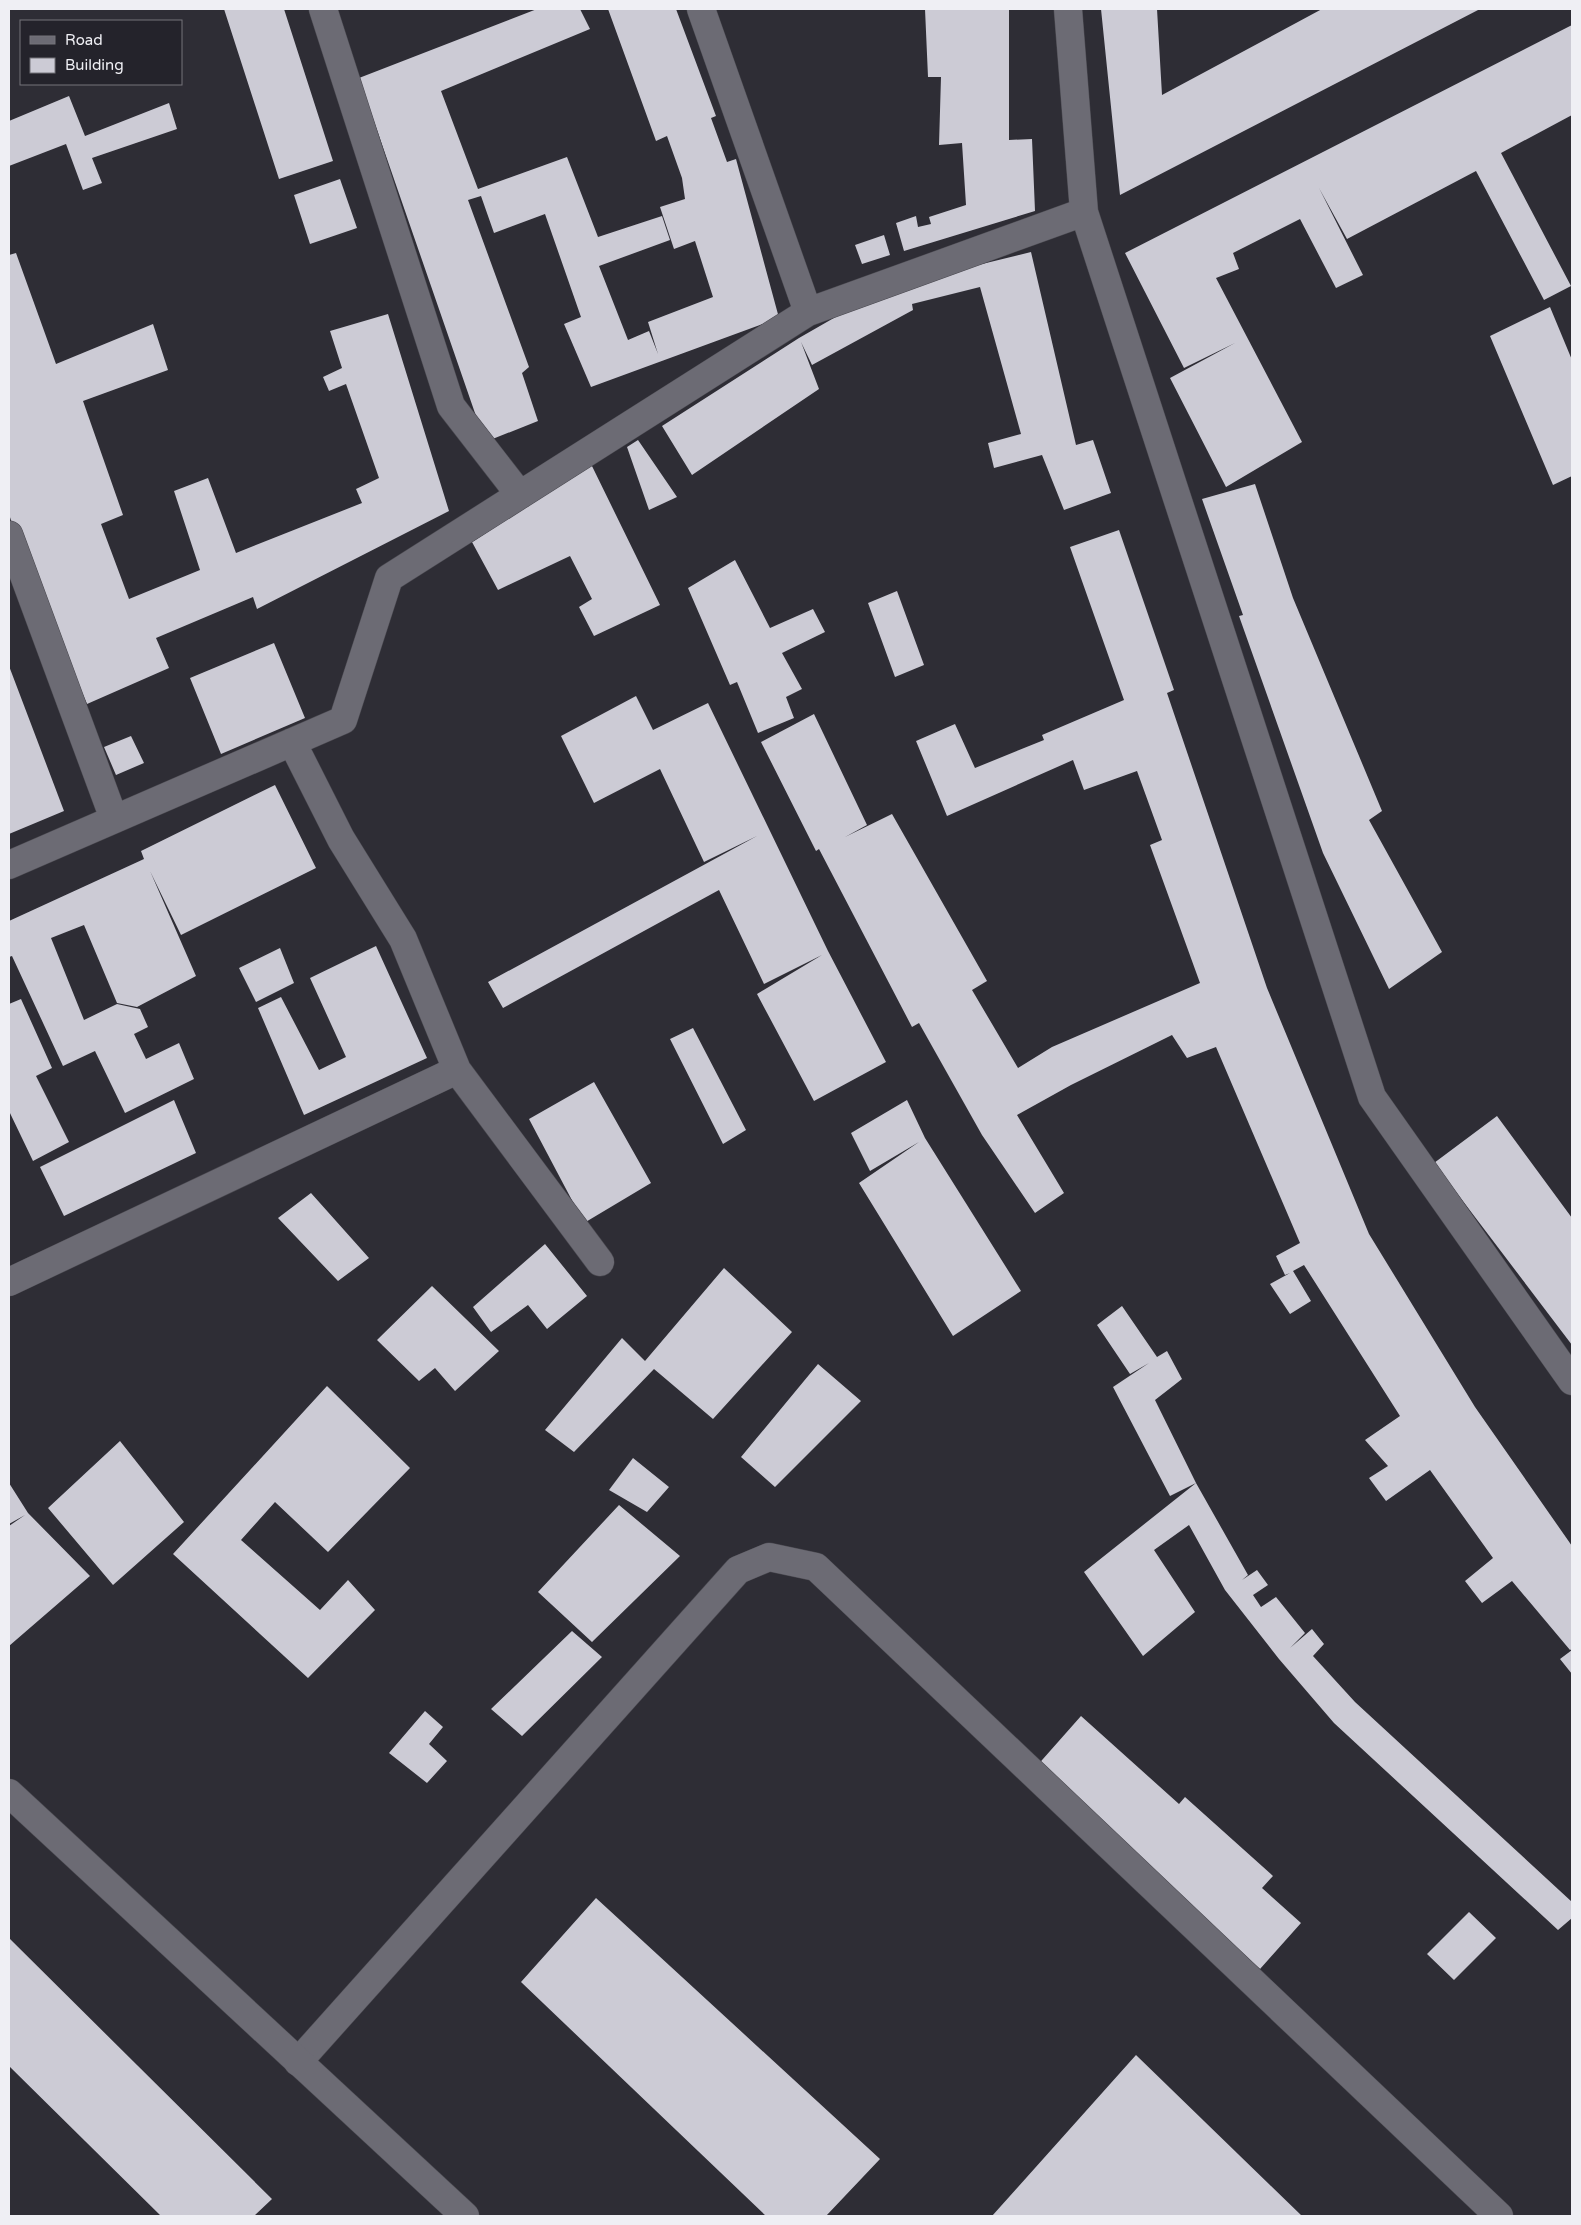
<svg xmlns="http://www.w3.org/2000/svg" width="1581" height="2225" font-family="'Varela Round',sans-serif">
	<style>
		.building { fill: #cccbd5 }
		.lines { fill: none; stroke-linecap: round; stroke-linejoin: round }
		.street-casing { stroke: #4a4950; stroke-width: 29 }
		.secondary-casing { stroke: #4a4950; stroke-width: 29 }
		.street { stroke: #6c6b74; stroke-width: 28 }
		.secondary { stroke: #6c6b74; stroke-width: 28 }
	</style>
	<rect width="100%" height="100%" fill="#2e2d35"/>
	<path class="building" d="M224,9H284L333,161L279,179Z
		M537,9H580L590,29L441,91L478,189L567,157L598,237L662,216L670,240L599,266L628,340L649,331L658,354L648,322L713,297L695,241L674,249L660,207L685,199L682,178L667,136L656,141L608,9H676L716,116L711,118L727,162L736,159L779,318L591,387L564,324L581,317L545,214L494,233L481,196L468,200L529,367L522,373L538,421L485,442L359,78Z
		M925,9H1009V140L1032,139L1035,211L904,251L896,223L916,216L918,227L931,224L929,217L966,205L962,143L939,145L941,77H928Z
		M1101,9H1157L1162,95L1322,9H1480L1120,195Z
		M1572,25V115L1501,153L1571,286L1544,300L1476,171L1347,239L1319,188L1363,275L1336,288L1300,219L1233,253L1239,269L1216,278L1302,442L1226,487L1170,378L1235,343L1184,368L1125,253Z
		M69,96L85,136L169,103L177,129L92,158L102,183L83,190L66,144L9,166V121Z
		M340,179L357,228L310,244L294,195Z
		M884,235L890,255L862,264L855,245Z
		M1031,252L1076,445L1093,440L1111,493L1064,510L1042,455L994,468L988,443L1021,434L980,287L912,304L913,310L812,365L801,342L819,389L692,475L662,426L799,338L853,307L904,283Z
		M16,253L56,364L153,324L168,370L83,401L123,515L101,524L129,599L200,570L174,491L208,478L236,553L362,503L356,489L379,478L346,384L329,391L323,377L342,368L330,331L388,314L449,511L257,609L253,597L156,638L169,668L87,704L22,555L9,514V255Z
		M1550,307L1572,360V476L1553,485L1490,336Z
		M638,440L677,497L649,510L627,447Z
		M591,464L660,605L594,636L579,607L592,599L570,556L498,590L472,542Z
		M1255,484L1293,598L1382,811L1369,820L1442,952L1389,989L1323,853L1239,616L1243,615L1202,499Z
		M1119,530L1174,690L1167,693L1267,988L1369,1234L1475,1407L1572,1546V1649L1570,1650L1512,1581L1482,1603L1465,1581L1493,1558L1430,1470L1386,1501L1369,1478L1388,1466L1365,1440L1400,1416L1304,1265L1293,1271L1311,1301L1290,1314L1270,1284L1290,1273L1285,1275L1276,1256L1300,1243L1216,1047L1187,1058L1172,1035L1071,1085L1017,1115L1064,1193L1035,1213L982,1135L919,1023L912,1027L819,849L816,851L761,742L814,714L867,825L845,837L892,814L987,981L972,990L1018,1068L1052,1047L1200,983L1150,845L1162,840L1137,771L1084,790L1073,760L947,816L916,741L955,724L975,768L1044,740L1042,735L1124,700L1070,547Z
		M735,560L770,628L813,609L825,632L782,653L802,689L786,697L794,718L758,733L737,682L730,685L688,588Z
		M897,591L924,665L895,677L868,603Z
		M274,643L305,718L221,754L190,678Z
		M9,666L64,811L9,834Z
		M636,696L653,730L708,703L828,951L886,1062L814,1101L757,994L822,955L764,984L719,890L503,1008L488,982L757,836L704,862L660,769L594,803L561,736Z
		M131,736L144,763L116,775L104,747Z
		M275,785L316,868L181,935L150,871L196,976L137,1007L117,1003L84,925L51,938L84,1020L117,1004L140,1009L148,1027L134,1034L146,1059L179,1043L194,1079L125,1113L95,1051L63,1066L12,956L9,957V921L144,859L141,851Z
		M376,946L427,1058L304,1115L258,1008L281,997L319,1070L346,1057L310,978Z
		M280,948L294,983L256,1002L239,968Z
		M21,999L52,1068L36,1076L69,1142L33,1161L9,1111V1004Z
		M693,1028L746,1130L723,1144L670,1039Z
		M594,1082L651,1183L584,1223L529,1119Z
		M174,1100L196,1153L64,1216L40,1167Z
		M907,1100L925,1138L1021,1291L953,1336L859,1183L919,1142L870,1171L851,1133Z
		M1497,1116L1572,1218V1345L1434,1163Z
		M311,1193L369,1258L338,1281L278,1218Z
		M545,1244L587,1296L547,1329L528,1305L491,1332L473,1307Z
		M724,1268L792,1332L713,1419L654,1369L574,1452L545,1430L622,1338L645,1361Z
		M432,1286L499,1351L455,1391L435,1368L419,1381L377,1340Z
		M1122,1306L1157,1357L1167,1351L1182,1379L1155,1400L1196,1483L1170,1496L1113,1387L1149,1363L1130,1374L1097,1325Z
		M818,1364L861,1401L775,1487L741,1457Z
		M327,1386L410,1468L328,1552L275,1502L241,1540L320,1610L348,1580L375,1610L308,1678L173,1554Z
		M120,1441L184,1522L113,1585L48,1508Z
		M633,1458L669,1487L647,1512L609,1490Z
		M9,1483L28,1513L90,1576L9,1646V1526L25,1515L9,1524Z
		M1196,1483L1248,1575L1242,1580L1257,1570L1268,1585L1253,1595L1261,1607L1276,1597L1305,1633L1290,1648L1312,1629L1324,1644L1313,1656L1355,1702L1572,1902V1918L1558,1930L1334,1723L1279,1659L1225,1590L1189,1525L1154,1550L1195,1612L1143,1656L1084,1572Z
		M619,1505L680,1556L592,1642L538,1592Z
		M572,1631L602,1657L522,1736L491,1709Z
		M1572,1650V1674L1560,1659Z
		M425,1711L443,1727L429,1744L447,1761L427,1783L389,1753Z
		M1081,1716L1179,1804L1185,1797L1273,1876L1262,1888L1301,1923L1260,1969L1035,1768Z
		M596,1898L880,2159L826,2216H766L521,1982Z
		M1469,1912L1496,1938L1454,1980L1427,1954Z
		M9,1938L272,2199L254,2216H161L9,2066Z
		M1136,2055L1302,2216H992Z"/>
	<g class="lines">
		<g class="street-casing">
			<path id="street" d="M323,9L451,406L520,495
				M701,9L808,312
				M1068,9L1084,212L1372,1097L1572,1381
				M9,535L114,819
				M292,742L341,839L403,939L457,1070L600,1262
				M9,865L343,720L389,578L808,312L1084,212
				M9,1282L457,1070
				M298,2062L738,1570L769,1557L816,1567L1499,2216"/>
		</g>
		<g class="secondary-casing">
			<path id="secondary" d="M9,1793L465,2216"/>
		</g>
		<use href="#street" class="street"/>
		<use href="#secondary" class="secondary"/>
	</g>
	<rect width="1581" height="2225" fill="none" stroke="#efeff4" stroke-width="20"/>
	<rect x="20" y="20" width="162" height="65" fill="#24232b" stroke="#75757b"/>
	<rect x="30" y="36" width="25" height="8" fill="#6c6b74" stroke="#75757b"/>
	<text x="65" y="45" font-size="15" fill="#efeff4">Road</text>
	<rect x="30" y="58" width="25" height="15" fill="#cccbd5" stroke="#75757b"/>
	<text x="65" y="70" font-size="15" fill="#efeff4">Building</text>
</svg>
